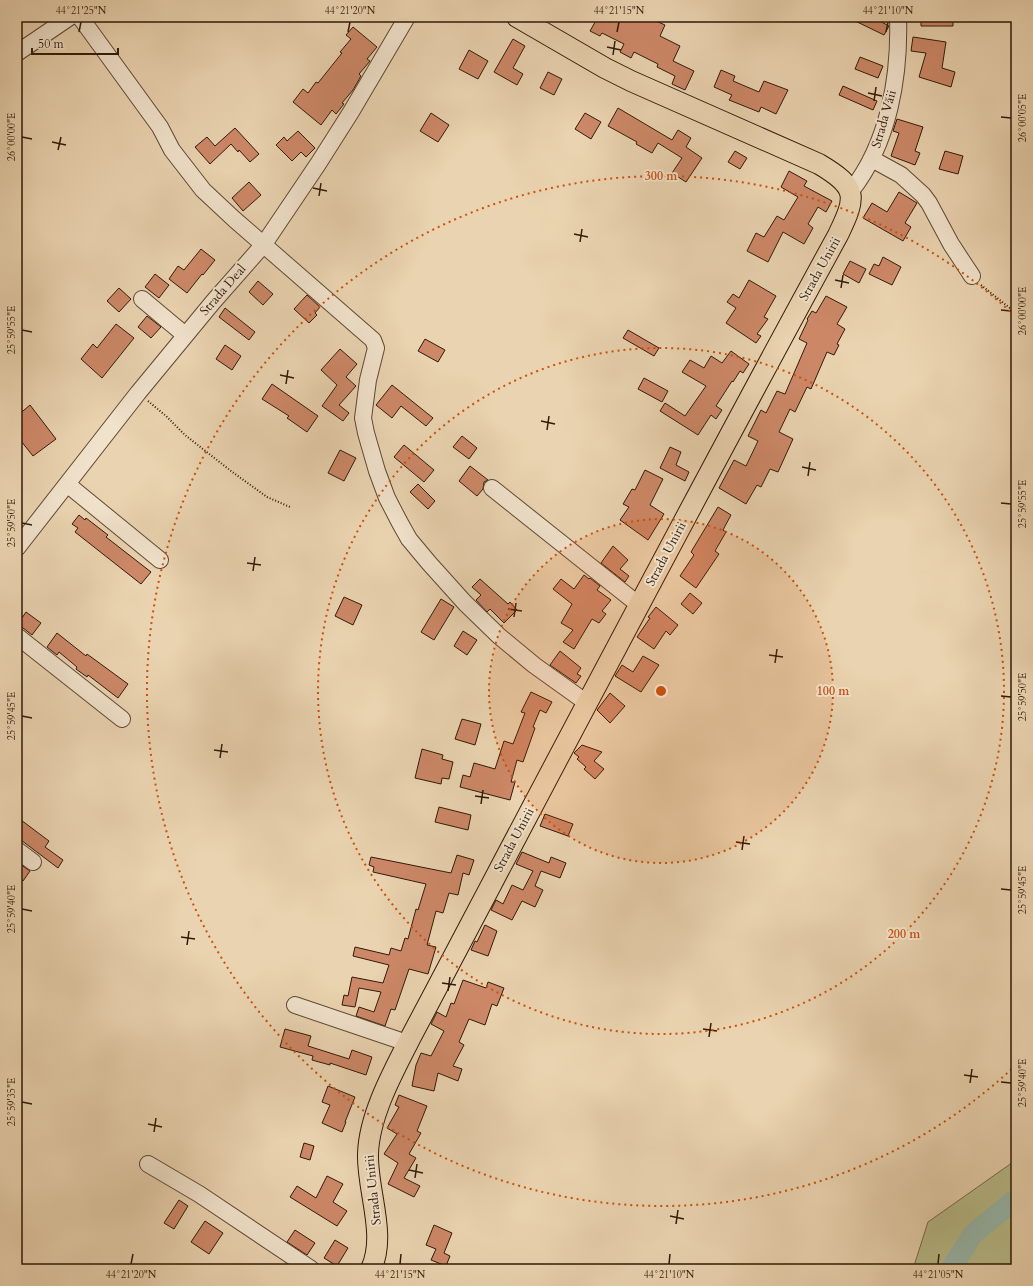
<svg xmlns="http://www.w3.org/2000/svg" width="1033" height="1286" font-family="Cardo,serif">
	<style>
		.green { fill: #b8bc8a; stroke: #746b4a }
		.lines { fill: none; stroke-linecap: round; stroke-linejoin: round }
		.river { stroke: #98b8ac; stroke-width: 21 }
		.building { fill: #cd8868; stroke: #311a09 }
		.minor-casing { stroke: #5f4833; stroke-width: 18 }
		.major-casing { stroke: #311a09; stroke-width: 22 }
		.path { stroke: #311a09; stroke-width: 2; stroke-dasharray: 1 2; stroke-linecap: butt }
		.minor { stroke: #f1e2cc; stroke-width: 16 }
		.major { stroke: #ead3b0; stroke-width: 20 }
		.ticks { fill: none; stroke: #311a09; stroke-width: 1.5 }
		.ring { fill: none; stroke: #cd500c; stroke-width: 2; stroke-dasharray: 2 4 }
		.labels { text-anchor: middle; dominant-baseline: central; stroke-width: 4; stroke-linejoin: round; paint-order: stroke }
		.street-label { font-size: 13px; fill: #311a09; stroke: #f1e2cc }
		.centre { fill: #cd500c; stroke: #f1e2cc; stroke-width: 2 }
		.ring-label { font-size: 12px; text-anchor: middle; font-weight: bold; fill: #cd500c; stroke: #f1e2cc; stroke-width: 4; stroke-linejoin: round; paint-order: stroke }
		.neatline { fill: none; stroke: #311a09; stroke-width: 1.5 }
		.ticks-label { font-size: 10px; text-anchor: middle; fill: #311a09 }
	</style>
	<rect width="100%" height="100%" fill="#ead3b0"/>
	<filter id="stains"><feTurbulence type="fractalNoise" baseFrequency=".005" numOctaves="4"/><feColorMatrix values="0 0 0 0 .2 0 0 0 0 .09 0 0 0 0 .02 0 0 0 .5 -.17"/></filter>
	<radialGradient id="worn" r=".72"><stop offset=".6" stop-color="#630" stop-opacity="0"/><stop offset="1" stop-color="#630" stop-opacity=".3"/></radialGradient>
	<path class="green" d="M1016,1160V1269H913L928,1222Z"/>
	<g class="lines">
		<path class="river" d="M951,1269L973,1234L1012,1202L1016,1201"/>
	</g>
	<path class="building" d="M598,17H647L665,25L660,36L680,46L673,61L694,71L685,90L672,84L675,76L657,67L658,64L634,52L631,58L620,52L624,44L602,33L600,36L590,31Z
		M847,17H872L889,26L884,35Z
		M921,17H953V26H921Z
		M353,27L377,47L367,59L370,61L359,74L361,76L353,90L342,103L344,104L336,114L332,110L321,125L293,102L303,89L308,93L316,82L318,83L342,53L340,52L351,39L346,35Z
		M913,37L946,42L942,68L955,72L951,87L919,77L926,53L911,51Z
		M513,39L525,46L513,68L523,74L517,85L494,72Z
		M469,50L488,61L478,79L459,69Z
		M860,57L883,66L878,78L855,69Z
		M721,70L735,76L733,81L759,92L764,81L788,90L776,114L761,107L759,112L729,100L732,95L714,87Z
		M548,72L562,79L554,95L540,88Z
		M843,86L877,101L873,110L839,95Z
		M618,108L672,140L678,130L691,138L686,147L702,158L686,182L672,173L682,158L658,143L652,153L636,144L637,142L608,126Z
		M431,113L449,125L438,142L420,131Z
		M585,113L601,122L591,139L575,129Z
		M897,119L923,127L915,151L920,153L915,165L891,156L899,133L893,131Z
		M235,128L259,154L250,162L239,150L238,152L231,144L210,164L195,147L207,137L215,146Z
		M298,131L315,148L306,157L301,152L292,161L276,145L284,137L287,141Z
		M735,151L747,158L740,169L728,162Z
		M945,151L963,156L958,174L939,169Z
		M789,171L807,181L804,186L832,201L826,212L818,207L808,224L813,228L804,244L783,232L768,262L747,251L756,233L764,237L777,216L784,220L798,197L781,187Z
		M249,182L261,195L243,211L232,198Z
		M899,192L917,203L905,223L911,227L903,241L863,218L872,203L887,212Z
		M201,249L215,260L203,275L202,274L187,293L169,279L178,266L184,270Z
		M883,257L901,267L892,285L869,274L874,264L879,266Z
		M850,261L866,269L859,283L843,274Z
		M155,274L169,285L159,298L145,287Z
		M749,280L776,296L764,317L768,319L757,334L761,336L756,343L726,323L736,308L727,302L733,294L739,298Z
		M258,281L273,294L263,305L249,292Z
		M119,288L131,299L119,312L107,301Z
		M307,295L320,307L315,313L317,315L309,323L294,309Z
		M826,296L847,307L837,324L845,329L837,344L839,345L834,355L827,352L811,389L807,387L795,412L790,409L779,432L793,439L778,472L770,469L761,487L757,485L746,504L719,488L734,460L746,466L758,441L748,436L761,410L766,413L777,391L785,394L807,343L799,339L808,320L807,319L812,311L816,313Z
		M225,308L255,332L249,340L219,317Z
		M147,316L161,327L151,338L138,327Z
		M116,324L134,338L102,378L81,359L93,344L97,348Z
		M628,330L659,348L654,356L623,338Z
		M425,339L445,350L438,362L418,351Z
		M225,345L241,356L232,370L216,359Z
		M340,349L357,364L346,377L356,386L339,405L349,413L343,421L322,406L337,385L321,370Z
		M731,351L749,364L743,373L740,371L733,382L732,381L716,406L722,410L716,419L711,415L698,435L660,411L665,403L685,416L706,386L682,372L690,360L704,368L711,356L722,363Z
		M644,378L668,391L662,402L638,389Z
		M272,384L318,416L307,432L287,418L289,416L262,399Z
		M392,385L433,418L426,426L401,406L392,418L376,405Z
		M30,405L56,439L33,456L17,436V416Z
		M462,436L477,448L469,459L453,447Z
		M404,445L434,470L424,482L394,457Z
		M670,447L681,452L676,465L689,472L685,481L660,468Z
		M340,450L356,458L344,481L328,473Z
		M470,466L488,480L484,482L483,489L477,496L459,481Z
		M645,470L663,479L650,505L664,514L648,540L620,520L629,507L623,504L632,489L635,490Z
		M418,484L435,501L428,509L410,492Z
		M718,507L731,515L723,530L726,532L715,551L719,554L696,588L680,576L694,555L691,552Z
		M79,515L85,520L86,518L108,535L106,537L151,572L141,584L75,532L78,528L72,524Z
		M613,546L628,560L620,569L629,576L625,582L601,563Z
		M584,575L589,579L590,578L600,586L597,590L611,600L602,611L606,614L599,623L592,619L574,649L563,642L573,630L561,623L572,604L553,589L561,579L574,589Z
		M480,579L508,604L510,602L517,610L504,623L490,609L487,612L476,600L481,595L472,587Z
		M690,593L702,603L693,614L681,604Z
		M344,597L362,605L353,625L335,616Z
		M441,599L454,607L434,640L421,632Z
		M656,607L678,625L670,635L666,631L654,649L637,637L650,618L648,617Z
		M26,612L41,623L32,635L18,624Z
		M463,631L477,640L467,655L454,646Z
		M57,633L86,656L87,654L128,684L118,698L88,675L87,677L76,669L77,667L59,652L57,655L47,647Z
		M560,651L581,668L577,674L581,676L576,683L550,665Z
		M643,656L659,665L641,692L615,676L622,665L633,672Z
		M531,692L552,702L546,713L540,710L533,727L535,728L523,762L517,760L511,782H515L510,800L460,787L463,775L470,777L474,763L495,769L504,741L513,744L525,713L521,712Z
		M610,693L625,706L610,723L597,710Z
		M462,719L481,724L475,745L455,739Z
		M582,745L602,752L594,761L604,769L595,779L584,769L586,767L577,759L579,757L574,753Z
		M422,749L443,755L442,759L453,762L449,779L442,778L441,784L415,778Z
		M439,807L471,815L468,830L435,822Z
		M545,814L573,824L568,836L540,826Z
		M17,817L49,841L45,847L63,860L58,868L17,837Z
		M522,852L549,863L551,857L566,863L560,878L541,871L535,886L543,890L535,907L522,901L512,920L491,910L496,900L503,904L512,885L523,890L533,871L516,864Z
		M457,855L474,860L469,875L463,873L458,895L449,893L443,913L436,911L427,945L436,947L428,974L409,969L395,1010L391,1009L385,1026L356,1016L359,1007L374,1012L381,992L359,988L355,1007L342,1005L344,995L348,996L352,977L383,983L389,965L353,956L355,947L389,955L391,948L401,951L405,938L408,939L416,909L418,910L426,884L373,872L374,867L369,865L371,857L451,873Z
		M17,862L30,871L23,881L17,877Z
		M485,925L497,931L488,956L471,950L475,941L477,942Z
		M463,980L486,988L488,982L504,988L497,1006L492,1004L485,1025L469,1019L459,1042L464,1045L453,1066L462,1069L458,1081L438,1073L434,1091L412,1086L416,1065L421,1053L431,1056L444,1031L431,1024L437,1012L446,1017L451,1003L454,1004Z
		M285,1029L311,1036L308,1046L349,1059L352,1050L372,1057L366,1075L330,1063V1065L312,1060L313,1056L280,1047Z
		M328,1086L355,1097L345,1122H346L342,1132L322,1123L330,1105L322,1102Z
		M399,1095L427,1106L417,1131L421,1133L409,1154L416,1158L404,1178L420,1186L414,1197L388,1184L398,1163L384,1154L397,1134L387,1128L399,1107L395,1105Z
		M304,1143L314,1146L310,1160L300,1157Z
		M327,1176L343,1184L333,1202L347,1211L337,1226L290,1197L297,1186L316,1198Z
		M179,1200L188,1206L174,1229L164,1223Z
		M205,1221L223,1233L209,1254L191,1242Z
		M434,1225L452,1233L444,1253L450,1256L446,1266L431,1260L436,1249L426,1245Z
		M295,1230L315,1243L307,1255L287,1242Z
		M335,1240L348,1248L337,1266L324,1258Z"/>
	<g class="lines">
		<g class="minor-casing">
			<path id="minor" d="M80,17L160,127L172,150L203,190L234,219L373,340L376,348L368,380L363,418L366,433L377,471L387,498L400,523L409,539L429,563L465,603L499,636L534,665L587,703
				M17,53L70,17
				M872,159L901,175L923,195L929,203L951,244L972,276
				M851,191C889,143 900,76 898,17
				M142,299L185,335
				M67,484L160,560
				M492,488L639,605
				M17,548L138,393L213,302L264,244L318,164L351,112L407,17
				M17,636L122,719
				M17,850L33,862
				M295,1005L407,1043
				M148,1164L199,1194L311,1269"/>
		</g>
		<g class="major-casing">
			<path id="major" d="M371,1269C387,1235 367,1191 368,1154C369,1115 394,1070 412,1035C553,768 693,500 838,235C857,196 858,187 819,164L631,81L605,68L517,17"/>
		</g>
		<path class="path" d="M981,285L1016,313
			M148,401L166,416L185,435L231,471L267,497L290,507"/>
		<use href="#minor" class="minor"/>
		<use href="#major" class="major"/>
	</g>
	<path class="ticks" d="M79,32L81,22M348,32L350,22M617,32L619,22M886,32L888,22M607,47L621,50M613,55L615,41M868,93L882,96M874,101L876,87M1001,117L1011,118M22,137L32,139M52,142L66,145M58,150L61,137M313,188L327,191M319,196L321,183M574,234L588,237M580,242L582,229M835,280L849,283M841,288L843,275M1001,310L1011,311M22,330L32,332M280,375L294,378M286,384L288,370M541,421L555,424M547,430L549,416M802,467L816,470M808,476L810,462M1001,503L1011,504M22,523L32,525M247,563L261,565M253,571L255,557M508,609L522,611M514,617L516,603M769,655L783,657M775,663L777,649M1001,696L1011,697M22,716L32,718M214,750L228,752M220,758L222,744M475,796L489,798M481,804L483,790M736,842L750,844M742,850L744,836M1001,889L1011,890M22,909L32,911M181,937L195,939M187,945L189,931M442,983L456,985M448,991L450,977M703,1029L717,1031M709,1037L711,1023M964,1075L978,1077M1001,1082L1011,1083M970,1083L972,1069M22,1102L32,1104M148,1124L162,1127M154,1132L156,1118M409,1170L423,1173M415,1178L417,1164M670,1216L684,1219M676,1224L678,1210M131,1264L133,1254M400,1264L401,1254M669,1264L670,1254M938,1264L939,1254"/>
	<circle cx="661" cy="691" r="172" fill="#cd500c" fill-opacity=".12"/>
	<g class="ring">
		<circle cx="661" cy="691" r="172"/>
		<circle cx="661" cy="691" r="343"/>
		<path d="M1016 1065A515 515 0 1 1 1016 317"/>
	</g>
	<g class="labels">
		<g class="street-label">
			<text transform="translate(884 119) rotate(-74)">Strada Văii</text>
			<text transform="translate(820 269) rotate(-61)">Strada Unirii</text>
			<text transform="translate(223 290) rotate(-49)">Strada Deal</text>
			<text transform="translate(666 554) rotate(-62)">Strada Unirii</text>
			<text transform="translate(514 840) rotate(-62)">Strada Unirii</text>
			<text transform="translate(373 1190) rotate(-96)">Strada Unirii</text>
		</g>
	</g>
	<circle cx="661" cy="691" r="6" class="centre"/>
	<g class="ring-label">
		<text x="661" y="180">300 m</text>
		<text x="833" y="695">100 m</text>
		<text x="904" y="938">200 m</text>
	</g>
	<rect width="1033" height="1286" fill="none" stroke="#ead3b0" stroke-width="44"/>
	<path d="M32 48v6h86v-6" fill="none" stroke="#311a09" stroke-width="2"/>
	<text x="38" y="48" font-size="12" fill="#311a09" stroke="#f1e2cc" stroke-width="3" paint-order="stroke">50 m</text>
	<rect x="22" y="22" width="989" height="1242" class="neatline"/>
	<g class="ticks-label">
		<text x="81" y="14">44°21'25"N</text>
		<text x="350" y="14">44°21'20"N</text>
		<text x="619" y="14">44°21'15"N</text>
		<text x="888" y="14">44°21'10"N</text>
		<text transform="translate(1022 118) rotate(-90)" y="4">26°00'05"E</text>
		<text transform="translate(11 137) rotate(-90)" y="4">26°00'00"E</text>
		<text transform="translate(1022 311) rotate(-90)" y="4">26°00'00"E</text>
		<text transform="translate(11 330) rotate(-90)" y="4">25°59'55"E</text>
		<text transform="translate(1022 504) rotate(-90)" y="4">25°59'55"E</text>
		<text transform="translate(11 523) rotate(-90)" y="4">25°59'50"E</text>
		<text transform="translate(1022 697) rotate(-90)" y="4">25°59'50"E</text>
		<text transform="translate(11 716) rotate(-90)" y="4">25°59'45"E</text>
		<text transform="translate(1022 890) rotate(-90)" y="4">25°59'45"E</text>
		<text transform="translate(11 909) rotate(-90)" y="4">25°59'40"E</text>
		<text transform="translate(1022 1083) rotate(-90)" y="4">25°59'40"E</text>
		<text transform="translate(11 1102) rotate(-90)" y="4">25°59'35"E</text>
		<text x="131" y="1278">44°21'20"N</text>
		<text x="400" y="1278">44°21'15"N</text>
		<text x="669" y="1278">44°21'10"N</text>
		<text x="938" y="1278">44°21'05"N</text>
	</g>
	<rect width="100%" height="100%" filter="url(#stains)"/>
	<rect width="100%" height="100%" fill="url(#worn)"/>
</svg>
